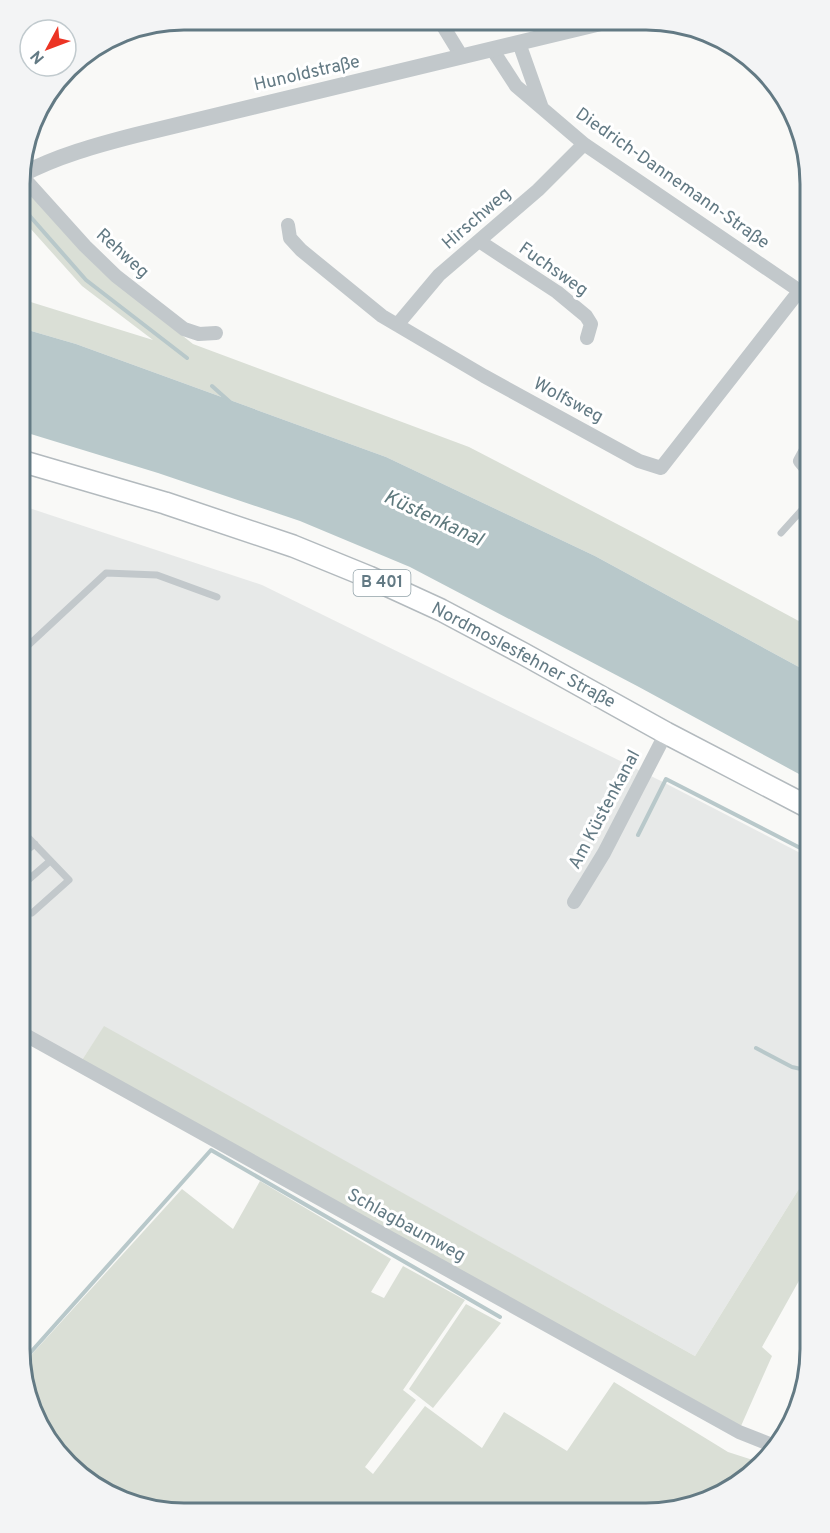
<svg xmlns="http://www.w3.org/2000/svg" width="830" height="1533" font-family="Overpass,sans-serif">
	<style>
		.built { fill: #e7e9e8 }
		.green { fill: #dadfd6 }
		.water { fill: #b8c8ca }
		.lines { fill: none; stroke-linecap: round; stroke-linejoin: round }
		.stream { stroke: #b8c8ca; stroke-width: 4 }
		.primary-casing { stroke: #b3babe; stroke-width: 24 }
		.service { stroke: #c2c8cb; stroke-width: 7 }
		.minor { stroke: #c2c8cb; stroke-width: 14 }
		.tertiary { stroke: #c2c8cb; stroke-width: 16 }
		.primary { stroke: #fff; stroke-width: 21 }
		.labels { text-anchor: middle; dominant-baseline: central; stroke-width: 6; stroke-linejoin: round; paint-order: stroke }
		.shield { fill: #fff; stroke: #92a2a9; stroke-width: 1.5 }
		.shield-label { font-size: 16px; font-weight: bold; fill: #637a84 }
		.street-label { font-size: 18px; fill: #637a84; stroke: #fff }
		.water-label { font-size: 20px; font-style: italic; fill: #5e797d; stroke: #fff }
		.rim { fill: none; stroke: #637a84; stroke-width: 3 }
	</style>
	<rect width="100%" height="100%" fill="#f9f9f7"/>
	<path class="built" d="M20,505L262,585L659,780L810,858V1171L695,1356L104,1027L82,1060L20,1025Z"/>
	<path class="green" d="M27,189L99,269L193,344L469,447L642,537L810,627V673L595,556L386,457L76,344L21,328V299L153,340L82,286L21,218V193Z
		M104,1026L695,1356L810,1171V1261L762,1347L772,1356L741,1426L82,1060Z
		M260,1181L391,1259L371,1292L384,1298L403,1266L465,1300L403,1390L416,1400L365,1467L373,1474L425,1406L482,1448L504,1412L567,1451L614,1382L728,1452L759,1462L699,1505L646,1513L162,1512L76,1473L28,1402L22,1365L182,1189L233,1229Z
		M466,1304L501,1323L433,1408L409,1389Z"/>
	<path class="water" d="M21,328L76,344L386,457L595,556L810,673V780L639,687L410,567L300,521L158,473L21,431Z"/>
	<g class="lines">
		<path class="stream" d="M21,206L86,280L187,358
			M212,386L230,402
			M638,835L666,779L810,853
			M756,1048L792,1067L810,1071
			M22,1362L211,1150L500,1317"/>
		<g class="primary-casing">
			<path id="primary" d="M21,461L165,503L293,546L369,577L441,610L522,653L666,733L810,808"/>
		</g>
		<path class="service" d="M781,533L810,501
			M20,653L106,573L157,575L217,597
			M20,829L69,880L32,913
			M20,851H26L35,844
			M20,887L50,861"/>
		<path class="minor" d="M440,21L462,57
			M519,43L542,108
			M492,49L516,86L584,144L810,298
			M21,175L85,246L116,276L184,329L199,334L216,333
			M288,225L290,238L301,250L382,316L484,376L639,461L661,468L800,290
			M479,241L557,292L586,316L591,324L587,338
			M397,325L439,275L538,190L584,144
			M810,473L800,461L806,450L810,445
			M574,902L604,853L666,733
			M20,1032L739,1432L777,1447"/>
		<path class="tertiary" d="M21,175C57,156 97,145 136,135L605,22"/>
		<use href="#primary" class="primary"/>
	</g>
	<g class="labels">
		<rect class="shield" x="353.5" y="570" width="57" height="26" rx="4.5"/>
		<g class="shield-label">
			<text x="382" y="583">B 401</text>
		</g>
		<g class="street-label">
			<text transform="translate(307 74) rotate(-13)">Hunoldstraße</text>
			<text transform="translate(672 179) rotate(35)">Diedrich-Dannemann-Straße</text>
			<text transform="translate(477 219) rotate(-41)">Hirschweg</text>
			<text transform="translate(122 254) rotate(42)">Rehweg</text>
			<text transform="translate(553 270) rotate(35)">Fuchsweg</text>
			<text transform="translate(568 401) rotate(28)">Wolfsweg</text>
			<text transform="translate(523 656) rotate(28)">Nordmoslesfehner Straße</text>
			<text transform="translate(605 810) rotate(-62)">Am Küstenkanal</text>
			<text transform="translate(406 1226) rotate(29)">Schlagbaumweg</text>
		</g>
		<g class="water-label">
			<text transform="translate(433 519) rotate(25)">Küstenkanal</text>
		</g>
	</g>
	<path d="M0 0H830V1533H0ZM184 30H646A154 154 0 0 1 800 184V1349A154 154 0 0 1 646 1503H184A154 154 0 0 1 30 1349V184A154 154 0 0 1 184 30Z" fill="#f3f4f5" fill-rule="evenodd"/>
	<path class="rim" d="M184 30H646A154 154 0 0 1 800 184V1349A154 154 0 0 1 646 1503H184A154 154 0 0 1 30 1349V184A154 154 0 0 1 184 30Z"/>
	<g transform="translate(48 48) rotate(229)"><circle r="28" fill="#ffffff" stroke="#c1cace" stroke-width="1.5"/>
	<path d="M0-4.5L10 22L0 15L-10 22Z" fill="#ec3424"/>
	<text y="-9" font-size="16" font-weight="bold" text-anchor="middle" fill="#637a84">N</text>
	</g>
</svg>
